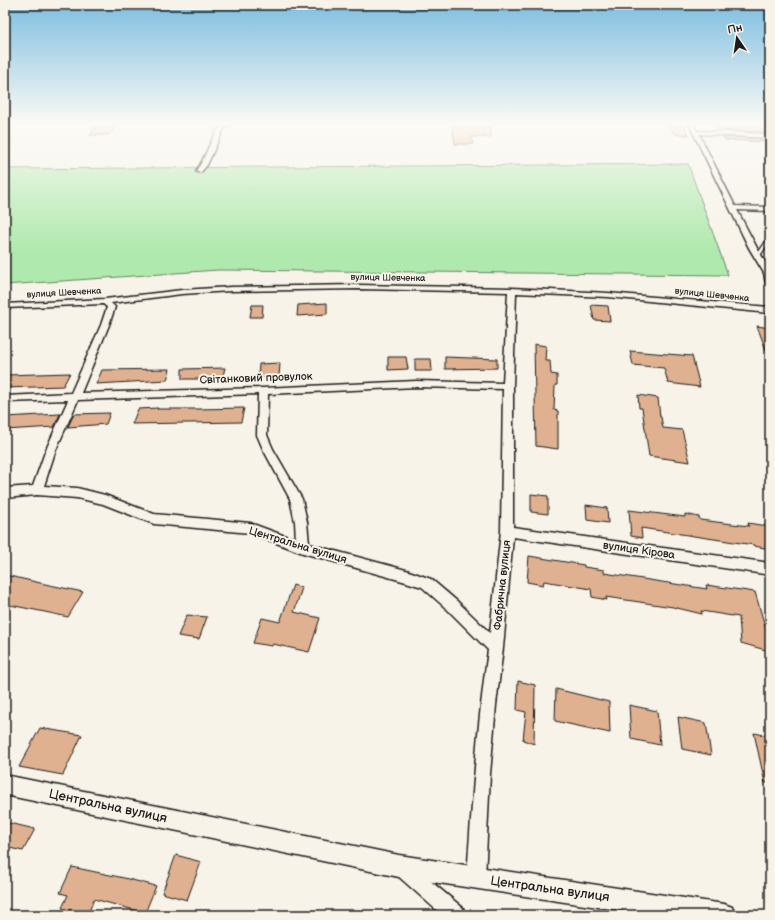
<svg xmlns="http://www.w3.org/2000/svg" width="775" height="920" font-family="'Balsamiq Sans',sans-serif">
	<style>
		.green { fill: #b0e9ad; stroke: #668264 }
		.building { fill: #dfb190; stroke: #1c1c1c }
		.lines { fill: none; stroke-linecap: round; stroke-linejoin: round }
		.service-casing { stroke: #1c1c1c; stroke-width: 2.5 }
		.minor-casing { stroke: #1c1c1c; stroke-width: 3 }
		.tertiary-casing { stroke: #1c1c1c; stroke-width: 3 }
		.service { fill: #f7f3e8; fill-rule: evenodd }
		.minor { fill: #f7f3e8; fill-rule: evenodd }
		.tertiary { fill: #f7f3e8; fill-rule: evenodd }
		.labels { text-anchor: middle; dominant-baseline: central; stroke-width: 4; stroke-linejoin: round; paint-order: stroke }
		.far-street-label { font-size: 9px; fill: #1c1c1c; stroke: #f7f3e8 }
		.street-label { font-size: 11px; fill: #1c1c1c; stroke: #f7f3e8 }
		.near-street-label { font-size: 13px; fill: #1c1c1c; stroke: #f7f3e8 }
	</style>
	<rect width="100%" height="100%" fill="#f7f3e8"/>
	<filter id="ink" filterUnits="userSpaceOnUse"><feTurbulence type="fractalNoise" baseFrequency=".025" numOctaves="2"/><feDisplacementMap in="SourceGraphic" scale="8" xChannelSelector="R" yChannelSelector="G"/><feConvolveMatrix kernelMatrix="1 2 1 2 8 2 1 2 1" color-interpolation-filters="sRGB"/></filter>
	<g filter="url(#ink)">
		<path class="green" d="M688,164L728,275L218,270L5,285V169Z"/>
		<path class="building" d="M667,122H681L689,135L675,134Z
			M715,122L770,123V132L719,130Z
			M98,124H119L108,135H90Z
			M452,126L491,127V137H471L473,144H455Z
			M723,137L770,139V142L725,140Z
			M327,303V314L297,316L298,305Z
			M252,305H263L262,317H250Z
			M591,305L608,306L610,321L594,320Z
			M757,326L770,328V358H769Z
			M534,344L546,346L545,361H550L551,374L557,375V385H555L554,410L558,411V449L536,446Z
			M630,351L692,356L700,387L668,383L664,368L633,365Z
			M388,357H406L408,369L388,370Z
			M445,357L497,359V368L445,369Z
			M415,359H431L432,371H415Z
			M280,363L279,377L258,378L259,364Z
			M225,368L222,379H182V369Z
			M170,369L167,380L96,384L102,370Z
			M70,373L63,386L5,388V375Z
			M638,395L658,398L660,417H661L663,428L682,430L690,462L649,456L642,408H639Z
			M158,408L157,409H198L244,408L241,422L132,424L138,409Z
			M110,413L106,424L68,427L74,414Z
			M60,414L54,427L5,430V417Z
			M531,494L548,496V514L531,512Z
			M586,505L607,508L608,523L587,520Z
			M629,510L685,517V514L699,517L700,520L749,526L748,523L766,526L770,541V549L754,546V545L641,528L642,538L631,536Z
			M529,556L584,565V567L604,570V573L707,589L706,585L755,592L767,633L769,651L741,643L739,617L701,611L702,614L673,607L606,597L607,600L592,597L591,589L544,581L543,585L527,582Z
			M5,575L45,584L83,592L68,617L45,612L5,604Z
			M293,585L302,588L294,612L320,618L309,652L273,644L272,646L253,643L262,618L280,622Z
			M187,615L207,617L199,639L178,636Z
			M518,681L535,685L534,744L523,740L526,712L517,710Z
			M556,689L609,702L610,733L555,721Z
			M629,705L657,711L660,745L631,739Z
			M678,717L706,723L711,755L682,749Z
			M40,728L82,735L63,775L19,767Z
			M754,733L770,736V782L765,783Z
			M5,822L35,829L23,851L5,847Z
			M176,855L201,862L187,900L162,893Z
			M72,867L124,878L156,886L145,913L94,899L88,914L62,908L68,895L60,893Z"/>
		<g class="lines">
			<g class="service-casing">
				<path id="service" d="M769,237H770V241L759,257H757L756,256Z"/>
			</g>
			<g class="minor-casing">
				<path id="minor" d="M227,122H234L224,128L207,165L201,172H197L196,171C207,157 212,130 227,122Z
					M688,122H693L697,131L770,134V138L699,134L735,206L770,207V211L737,210L757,248L770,270V286L766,284L764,273L749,248Z
					M359,285L512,288L608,293L770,307V313L608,297L516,293L513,386V527L770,563V575L513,537L503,648L496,705L490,774L485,878L482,884L476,887L470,884L467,878C472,802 477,726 488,650L448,610L422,587L406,582L303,553L250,533L154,524L103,504L77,498L37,495L5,498V488L33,486L45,452L68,400L5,402V396L71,393L101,325L107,307L103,304L5,308V304L105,299L182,290L231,287ZM359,289L508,292L503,383L416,381L263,388L81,393L109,325L115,307L111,303L182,294L231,291ZM416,387L503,389L501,531L490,633L458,602L431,579L406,570L309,544L307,522L302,499L273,449L267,435L268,394ZM258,394L257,435L263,449L290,499L295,522L296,540L250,523L154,514L105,495L77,488L44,486L55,452L78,400Z
					M404,861L410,864L463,908L465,915H442L398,876L395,870L398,864Z"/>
			</g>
			<g class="tertiary-casing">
				<path id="tertiary" d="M5,775L399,855L724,904L732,907L735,915H651L399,877L5,795Z"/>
			</g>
			<use href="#service" class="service"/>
			<use href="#minor" class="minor"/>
			<use href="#tertiary" class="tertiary"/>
		</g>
	</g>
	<linearGradient id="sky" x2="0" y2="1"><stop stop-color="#7dbee0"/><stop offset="0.49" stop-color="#fbfaf5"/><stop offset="1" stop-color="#fbfaf5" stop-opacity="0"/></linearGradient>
	<rect width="775" height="251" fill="url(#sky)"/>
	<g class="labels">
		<g class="far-street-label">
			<text transform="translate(388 278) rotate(1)">вулиця Шевченка</text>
			<text transform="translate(64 293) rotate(-3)">вулиця Шевченка</text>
			<text transform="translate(712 295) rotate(6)">вулиця Шевченка</text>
		</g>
		<g class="street-label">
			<text transform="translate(256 378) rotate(-2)">Світанковий провулок</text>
			<text transform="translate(298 545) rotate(17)">Центральна вулиця</text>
			<text transform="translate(639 550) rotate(8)">вулиця Кірова</text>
			<text transform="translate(502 585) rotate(-84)">Фабрична вулиця</text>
		</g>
		<g class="near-street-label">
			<text transform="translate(108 806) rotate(12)">Центральна вулиця</text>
			<text transform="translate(550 889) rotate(8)">Центральна вулиця</text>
		</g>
	</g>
	<rect width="775" height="920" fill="none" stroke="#f7f3e8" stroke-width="20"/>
	<rect x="10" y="10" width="755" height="900" fill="none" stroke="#1c1c1c" stroke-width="1.5" filter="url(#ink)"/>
	<g transform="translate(737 38) rotate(347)" stroke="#f7f3e8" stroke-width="3" paint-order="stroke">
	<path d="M0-3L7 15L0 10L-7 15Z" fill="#1c1c1c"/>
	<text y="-6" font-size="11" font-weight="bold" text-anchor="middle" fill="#1c1c1c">Пн</text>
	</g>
</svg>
